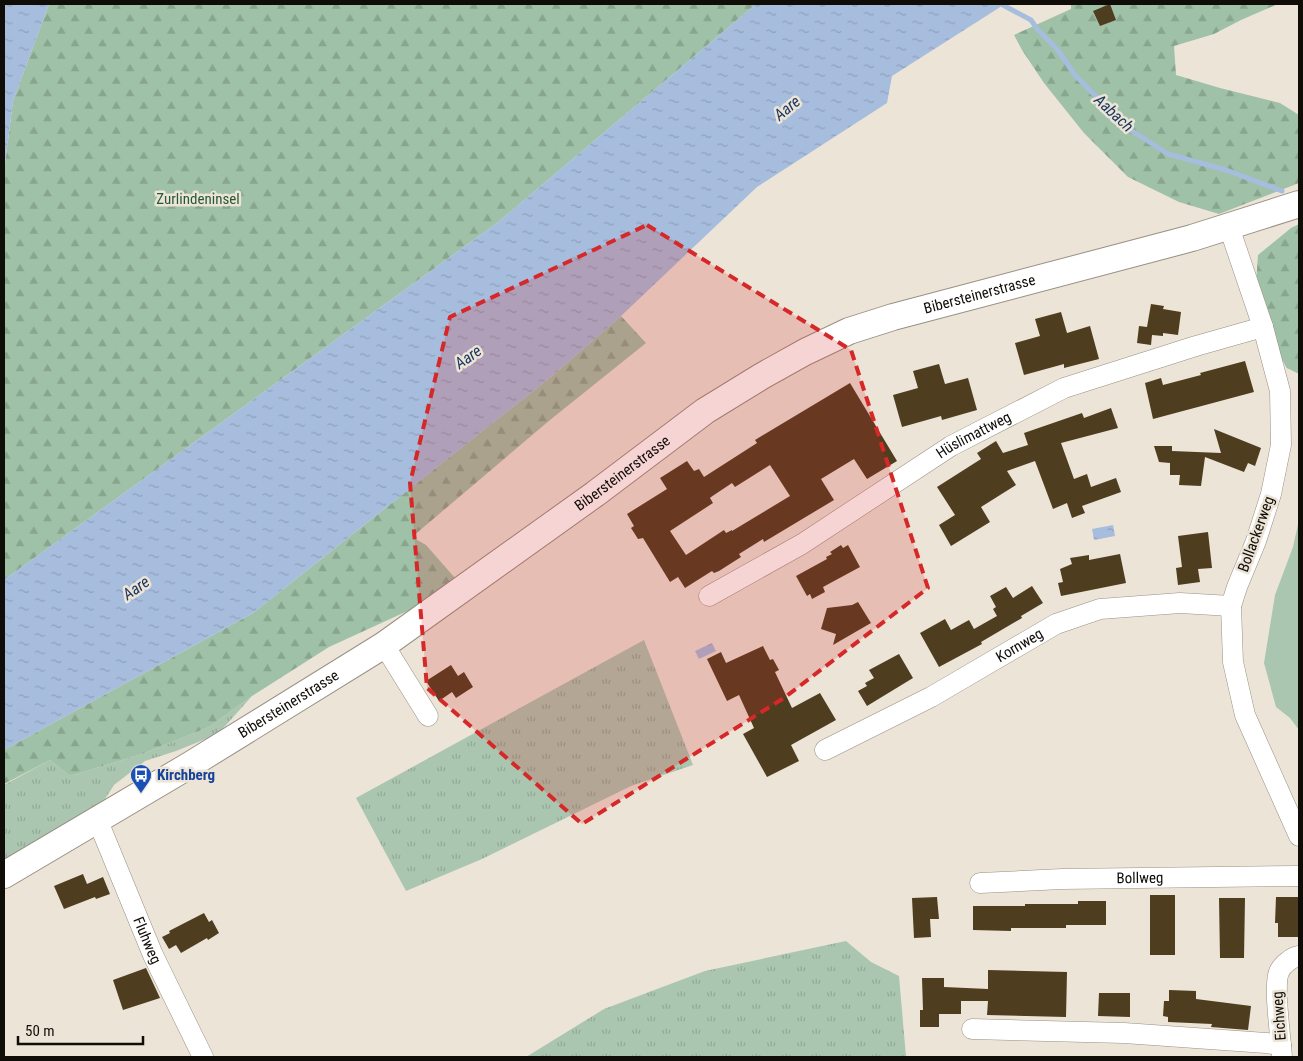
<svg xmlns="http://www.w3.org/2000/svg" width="1303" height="1061" font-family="'Roboto Condensed',sans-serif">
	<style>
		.grass { fill: url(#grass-tufts) }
		.forest { fill: url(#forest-firs) }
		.pitch { fill: #aac6b0 }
		.water { fill: url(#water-ripples) }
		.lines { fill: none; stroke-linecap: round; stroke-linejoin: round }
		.stream { stroke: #a7bddd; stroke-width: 5 }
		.building { fill: #4e3d1f; fill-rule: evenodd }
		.minor-casing { stroke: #989083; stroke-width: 21 }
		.major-casing { stroke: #989083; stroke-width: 28 }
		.minor { stroke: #fff; stroke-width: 20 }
		.major { stroke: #fff; stroke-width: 26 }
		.marked { fill: #d62828; fill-opacity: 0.2; stroke: #d62828; stroke-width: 4; stroke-dasharray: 10 6; stroke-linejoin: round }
		.labels { text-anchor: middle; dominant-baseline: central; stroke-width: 5; stroke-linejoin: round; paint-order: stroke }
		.park-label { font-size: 15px; fill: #255935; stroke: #ece4d6 }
		.street-label { font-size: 15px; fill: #100d09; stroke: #ece4d6 }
		.transit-label { font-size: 15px; font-weight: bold; fill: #164399; stroke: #ece4d6; text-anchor: start }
		.water-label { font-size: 16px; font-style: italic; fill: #1a3760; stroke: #ece4d6 }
	</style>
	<defs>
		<pattern id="grass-tufts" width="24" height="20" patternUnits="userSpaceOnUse" patternTransform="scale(1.25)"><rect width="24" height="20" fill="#aac6b0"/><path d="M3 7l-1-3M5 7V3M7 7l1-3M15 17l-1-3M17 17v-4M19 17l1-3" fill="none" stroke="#91a996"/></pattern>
		<pattern id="forest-firs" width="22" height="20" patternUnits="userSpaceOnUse" patternTransform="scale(1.25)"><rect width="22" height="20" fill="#9fc1a7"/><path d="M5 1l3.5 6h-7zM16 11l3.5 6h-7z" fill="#88a58e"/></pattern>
		<pattern id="water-ripples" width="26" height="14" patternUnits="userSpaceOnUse" patternTransform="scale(1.25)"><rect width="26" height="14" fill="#a7bddd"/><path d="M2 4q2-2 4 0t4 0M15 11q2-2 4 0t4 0" fill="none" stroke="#8fa1bc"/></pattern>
	</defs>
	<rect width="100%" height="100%" fill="#ece4d6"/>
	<path class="grass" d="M644,640L693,765L631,786L482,859L406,891L356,798Z
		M252,696L218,734L176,751L145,761L114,785L105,799L103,806L4,867V785L50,760L70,776L142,754L209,727Z
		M846,941L871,962L899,976L906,1057H526L604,1009L705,971Z"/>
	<path class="forest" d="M49,4H756L497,223L4,580V172L13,101Z
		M1071,4H1278L1241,20L1214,34L1174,46L1176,75L1220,88L1280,103L1299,115V183L1219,214L1179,202L1128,177L1084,133L1044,83L1022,50L1014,35L1071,9Z
		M1299,224V374L1287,368L1263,327L1255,299L1258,255L1291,228Z
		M621,316L646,343L550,420L412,537L426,545L462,586L329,647L252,696L209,727L142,754L70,776L50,760L4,784V750L253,613L552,376Z"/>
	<path class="pitch" d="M1299,520V730L1290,718L1276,707L1264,663L1275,595L1293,547Z"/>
	<path class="water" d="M4,4H49L13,101L4,172Z
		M756,4H1005L892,76L887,103L757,187L621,316L552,376L253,613L4,750V580L497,223Z
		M1113,525L1115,536L1094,540L1092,529Z
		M712,643L716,651L699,659L695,651Z"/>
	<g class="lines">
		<path class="stream" d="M1001,4L1031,20L1038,30L1057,49L1075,75L1126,127L1168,154L1226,170L1282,191"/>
	</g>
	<path class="building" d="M1110,4L1116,20L1100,26L1093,11Z
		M1151,304L1164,306L1163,309L1181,312L1178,335L1163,333V336L1152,335L1151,345L1137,343L1139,326L1147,327Z
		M1061,312L1067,333L1090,326L1099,359L1064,368V364L1024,375L1015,343L1040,336L1035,319Z
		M1245,361L1254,392L1153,419L1145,383L1161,378L1163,385L1201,375L1200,373Z
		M939,364L945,384L968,378L977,410L942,420L941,416L902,427L893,395L918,388L913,371Z
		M850,383L897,461L867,479L854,459L821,479L834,500L764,542L763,539L739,554L741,557L719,571L714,573L712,571L685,588L678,577L670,582L643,538L638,539L631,528L634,526L627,514L667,489L660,478L687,461L694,471L699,469L704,477L757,443L755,440ZM770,465L790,496L732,531V530L726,533L724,530L686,555L670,531L713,503L710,498L711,497L732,483L735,487Z
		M1111,408L1118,428L1061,443L1074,479L1087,474L1091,487L1116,478L1121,492L1082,506L1085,513L1072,518L1067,503L1053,509L1035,461L1007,471L1016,485L981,507L990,522L951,546L939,525L955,515L937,487L981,459L977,453L996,441L1003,453L1028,445L1024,433L1082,413L1084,418Z
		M1214,429L1261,448L1255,466L1248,463L1244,472L1205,457L1201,486L1179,485L1180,475H1170V463L1159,462L1154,446H1172V451L1221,453Z
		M1208,532L1212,568L1198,569L1200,582L1178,585L1176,568L1182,567L1178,536Z
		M841,545L843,548L848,545L860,567L823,587L825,592L812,599L810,594L807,596L796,576L827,559L826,557L832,554L830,552Z
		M1120,554L1126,583L1061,596L1058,583L1063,582L1060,569L1072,564L1070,558L1089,555V560Z
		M1032,586L1043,603L1021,616L1022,618L981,642L982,644L939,667L920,633L945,619L951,630L969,620L974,629L997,616L993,609L996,607L990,596L1006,587L1013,598Z
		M858,602L871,623L833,645L836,634L821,629L827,608L852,605Z
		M763,646L770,660L773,659L779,670L775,672L792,708L820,693L836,720L791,745L799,761L767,777L743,734L754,728L739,695L727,701L707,659L721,652L726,663Z
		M899,654L913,678L867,706L858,691L867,686L865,683L874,678L869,670Z
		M451,665L458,676L464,672L473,687L456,698L452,692L439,701L426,681Z
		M83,874L87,884L103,877L110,894L96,899L95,897L64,909L54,886Z
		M1150,895H1175V955H1150Z
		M937,897L939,919H930L931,937L914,938L912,898Z
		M1276,897H1299V937H1278V923H1275Z
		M1219,898H1245L1244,958H1220Z
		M1078,901H1106V925H1066V928H1011V931L973,930V906H1025V904H1078Z
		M204,913L209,922L212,920L219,933L208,940L207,938L181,953L176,945L169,949L162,937L170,933L169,931Z
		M146,968L160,998L123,1010L113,980Z
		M988,970L1067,972L1066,1017L987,1015L988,1001H961V1014H939V1027H920V1010H923L922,978H944V987L988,989Z
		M1169,990L1196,991V999L1251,1006L1248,1030L1211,1027L1212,1024L1168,1022V1017L1163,1016L1164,1001H1169Z
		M1099,993H1130V1017L1098,1016Z"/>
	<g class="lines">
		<g class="minor-casing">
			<g id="minor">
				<path d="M1229,227L1263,327L1280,391L1281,445L1271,494L1256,541L1237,587L1231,606L1233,662L1245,715L1299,836"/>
				<path id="s1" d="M709,596L802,544L951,446L1064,388L1196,346L1263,327"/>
				<path d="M384,645L428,716"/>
				<path id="s2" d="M825,750L931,697L1056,624L1100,609L1180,603L1231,606"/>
				<path id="s3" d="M96,821L102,831L153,955L203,1057"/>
				<path id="s4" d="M980,883L1062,879L1299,876"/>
				<path d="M972,1029L1124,1033L1266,1043L1281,1045"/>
				<path d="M1282,1057C1281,1039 1273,986 1279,972C1282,965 1292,957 1299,956"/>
			</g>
		</g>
		<g class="major-casing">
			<g id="major">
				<path id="s5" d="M4,875L190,765L384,645L595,494L705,411L762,376L805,352L849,331L893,317L1192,238L1299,204"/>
			</g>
		</g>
		<use href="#minor" class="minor"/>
		<use href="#major" class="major"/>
	</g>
	<path class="marked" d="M647,225L851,350L928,588L784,698L582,824L427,688L410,483L450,317Z"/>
	<defs>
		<g id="bus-pin" transform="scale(1.125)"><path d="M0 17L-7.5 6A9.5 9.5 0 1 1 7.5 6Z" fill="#1a4fb4" stroke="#ece4d6"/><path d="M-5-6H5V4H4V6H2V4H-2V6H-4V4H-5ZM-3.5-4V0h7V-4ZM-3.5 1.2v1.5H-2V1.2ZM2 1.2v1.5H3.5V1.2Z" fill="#fff"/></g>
	</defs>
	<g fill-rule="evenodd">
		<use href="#bus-pin" x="141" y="775"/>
	</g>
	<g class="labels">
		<g class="park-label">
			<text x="198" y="199">Zurlindeninsel</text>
		</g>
		<g class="street-label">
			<text stroke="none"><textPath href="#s5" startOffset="1142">Bibersteinerstrasse</textPath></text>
			<text stroke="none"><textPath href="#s1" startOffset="310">Hüslimattweg</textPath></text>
			<text stroke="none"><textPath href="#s5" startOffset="738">Bibersteinerstrasse</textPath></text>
			<text transform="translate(1256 534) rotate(-70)">Bollackerweg</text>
			<text stroke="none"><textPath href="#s2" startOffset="221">Kornweg</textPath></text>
			<text stroke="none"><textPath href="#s5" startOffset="332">Bibersteinerstrasse</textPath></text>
			<text stroke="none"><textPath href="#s4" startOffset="160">Bollweg</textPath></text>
			<text stroke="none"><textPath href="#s3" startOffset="130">Fluhweg</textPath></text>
			<text transform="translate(1279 1016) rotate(-94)">Eichweg</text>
		</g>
		<g class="transit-label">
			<text x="157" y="775">Kirchberg</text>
		</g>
		<g class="water-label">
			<text transform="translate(787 108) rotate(-39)">Aare</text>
			<text transform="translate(1114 113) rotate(43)">Aabach</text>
			<text transform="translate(468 357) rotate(-35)">Aare</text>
			<text transform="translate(136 588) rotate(-35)">Aare</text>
		</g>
	</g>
	<rect width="1303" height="1061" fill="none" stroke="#100d09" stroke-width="10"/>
	<path d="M18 1036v8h125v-8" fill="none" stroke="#100d09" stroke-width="2.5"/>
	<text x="25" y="1036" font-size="15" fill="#100d09" stroke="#ece4d6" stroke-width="4" paint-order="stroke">50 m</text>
</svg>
